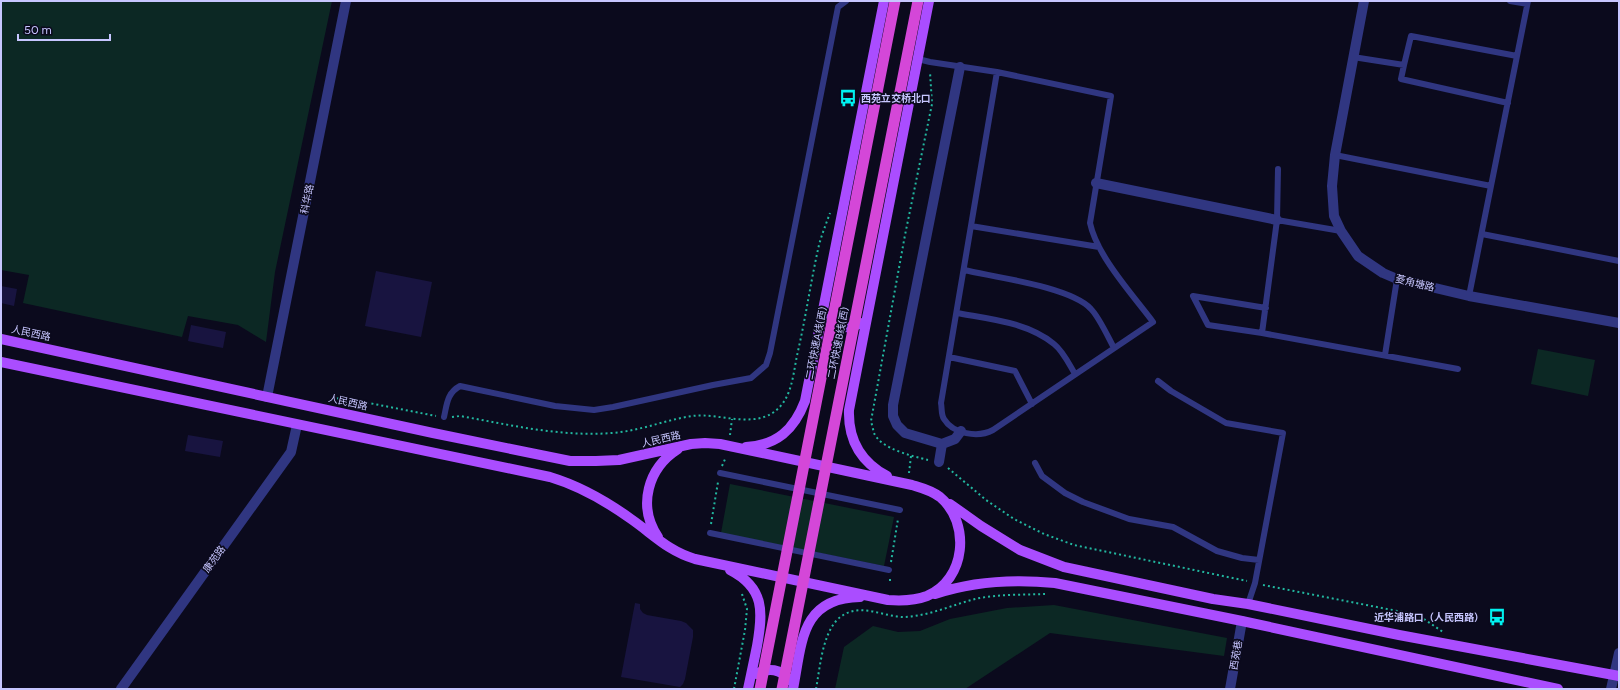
<svg xmlns="http://www.w3.org/2000/svg" width="1620" height="690" font-family="Figtree,'Noto Sans SC',sans-serif">
	<style>
		.green { fill: #0c2824 }
		.building { fill: #181440 }
		.lines { fill: none; stroke-linecap: round; stroke-linejoin: round }
		.path { stroke: #22b79f; stroke-width: 2; stroke-dasharray: 2 3; stroke-linecap: butt }
		.service { stroke: #303681; stroke-width: 6 }
		.minor { stroke: #303681; stroke-width: 10 }
		.tertiary { stroke: #303681; stroke-width: 10 }
		.primary { stroke: #aa4dff; stroke-width: 10 }
		.trunk-bridge { stroke: #d447d8; stroke-width: 11 }
		.labels { text-anchor: middle; dominant-baseline: central; stroke-width: 3.5; stroke-linejoin: round; paint-order: stroke }
		.poi-label { font-size: 10px; font-weight: bold; fill: #c7c6ff; stroke: #0b0a1d; text-anchor: start }
		.street-label { font-size: 10px; fill: #c7c6ff; stroke: #0b0a1d }
	</style>
	<rect width="100%" height="100%" fill="#0b0a1d"/>
	<path class="green" d="M1,1H332L275,272L266,342L238,325L188,316L182,337L23,303L29,275L1,270Z
		M1538,349L1595,360L1588,396L1531,384Z
		M730,484L894,517L884,566L721,533Z
		M1054,605L1227,638L1224,656L1050,633L965,689H835L844,647L873,626L898,632L920,631L950,619L1007,608Z"/>
	<path class="building" d="M376,271L432,282L421,337L365,326Z
		M1,286L17,289L14,306L1,303Z
		M191,325L226,332L223,348L188,341Z
		M188,435L223,441L220,457L185,451Z
		M635,603L640,604V609L643,613L647,615L681,621L686,623L693,630V637L685,679L683,684L680,687L621,677Z"/>
	<g class="lines">
		<path class="path" d="M332,399L343,398L436,416
			M452,417L460,416C511,425 560,437 612,433C640,431 665,420 692,416C721,412 761,433 783,403C793,389 794,368 798,351C806,316 811,280 819,245C822,234 826,224 830,213
			M730,435L732,419
			M928,460C912,456 881,449 874,433C873,429 872,425 871,421L905,235L932,104L930,72
			M722,466L726,457
			M948,468L986,500L1014,519L1044,534L1074,545L1247,581
			M909,473L911,456
			M711,524L718,482
			M891,562L898,519
			M890,579V584
			M1263,585L1418,615L1443,632
			M734,689L745,630L747,609L742,594
			M816,689C820,668 822,636 837,620C857,600 882,617 904,617C929,616 952,605 975,599C997,594 1022,595 1045,594"/>
		<path class="service" d="M1510,1L1527,4
			M1353,57L1404,65L1401,79L1508,103
			M918,59L930,62L997,72L1111,96L1090,223C1097,256 1132,294 1153,322L993,430C978,438 953,434 944,419C941,415 942,408 941,403L997,72
			M1404,65L1411,36L1517,56
			M1335,155L1491,186
			M1277,220L1278,169
			M971,226L1099,247
			M1341,231L1277,220L1262,333L1458,369
			M1482,234L1619,261
			M964,270C994,277 1071,287 1091,309C1099,317 1108,337 1114,348
			M1469,296L1528,1
			M957,313C989,319 1027,322 1054,344C1063,351 1069,364 1075,374
			M1262,333L1208,325L1193,296L1266,308
			M1385,355L1397,279
			M949,357L1015,371L1032,404
			M1158,381L1171,391L1226,423L1283,433L1255,583L1248,604
			M444,417C447,404 447,393 460,386L555,406L594,410L613,407L713,385L751,378L766,365L770,353L838,7L846,1
			M1035,463L1042,476L1065,493L1083,502L1129,519L1173,527L1217,551L1242,558L1259,560
			M720,473L900,510
			M710,533L889,570"/>
		<path class="minor" d="M1364,1L1335,155L1332,186L1334,216L1341,231L1358,256L1383,273L1397,279L1469,296L1619,323
			M960,67L893,405V416L897,425L905,433L942,444L955,439L961,431
			M1096,183L1277,220
			M267,397L346,1
			M939,462L942,444
			M121,689L291,452L297,425
			M1230,689L1242,621"/>
		<path class="tertiary" d="M1611,689L1619,653"/>
		<path class="primary" d="M827,316C835,327 848,331 860,323
			M1,339L433,433L570,461H596L619,460L691,444L705,443L720,444L912,485C922,488 931,490 940,497C971,523 966,580 927,596C914,601 901,601 888,600L695,559C668,551 654,535 631,519C606,501 580,486 550,477L1,362
			M746,447C777,445 794,430 805,401L884,1
			M887,476C861,462 848,440 849,410L929,1
			M950,504L981,526L1020,550L1064,567L1213,599L1248,604L1399,635L1619,676
			M658,537C637,506 648,468 678,449
			M730,570C765,588 763,612 757,646C754,661 751,675 748,689
			M935,594C974,581 1014,579 1055,583L1242,621L1558,689
			M757,674C768,667 781,669 789,680
			M793,689C802,644 800,598 860,597"/>
		<path class="trunk-bridge" d="M760,689L895,1
			M782,689L918,1"/>
	</g>
	<defs>
		<g id="bus-bare" transform="scale(1.38)"><path d="M-5-6H5V4H4V6H2V4H-2V6H-4V4H-5ZM-3.5-4V0h7V-4ZM-3.5 1.2v1.5H-2V1.2ZM2 1.2v1.5H3.5V1.2Z" fill="#00f1f0" stroke="#0b0a1d" stroke-width="2.5" paint-order="stroke"/></g>
	</defs>
	<g fill-rule="evenodd">
		<use href="#bus-bare" x="848" y="98"/>
		<use href="#bus-bare" x="1497" y="617"/>
	</g>
	<g class="labels">
		<g class="poi-label">
			<text x="861" y="98">西苑立交桥北口</text>
			<text x="1484" y="617" text-anchor="end">近华浦路口（人民西路）</text>
		</g>
		<g class="street-label">
			<text transform="translate(307 199) rotate(-79)">科华路</text>
			<text transform="translate(1415 283) rotate(14)">菱角塘路</text>
			<text transform="translate(31 333) rotate(12)">人民西路</text>
			<text transform="translate(816 343) rotate(-79)">二环快速A线(西)</text>
			<text transform="translate(838 343) rotate(-79)">二环快速B线(西)</text>
			<text transform="translate(348 402) rotate(13)">人民西路</text>
			<text transform="translate(661 439) rotate(-13)">人民西路</text>
			<text transform="translate(214 559) rotate(-54)">康苑路</text>
			<text transform="translate(1236 655) rotate(-80)">西苑巷</text>
		</g>
	</g>
	<rect width="1620" height="690" fill="none" stroke="#c7c6ff" stroke-width="4"/>
	<path d="M18 34v6h92v-6" fill="none" stroke="#c7c6ff" stroke-width="2"/>
	<text x="24" y="34" font-size="12" fill="#c7c6ff" stroke="#0b0a1d" stroke-width="3" paint-order="stroke">50 m</text>
</svg>
